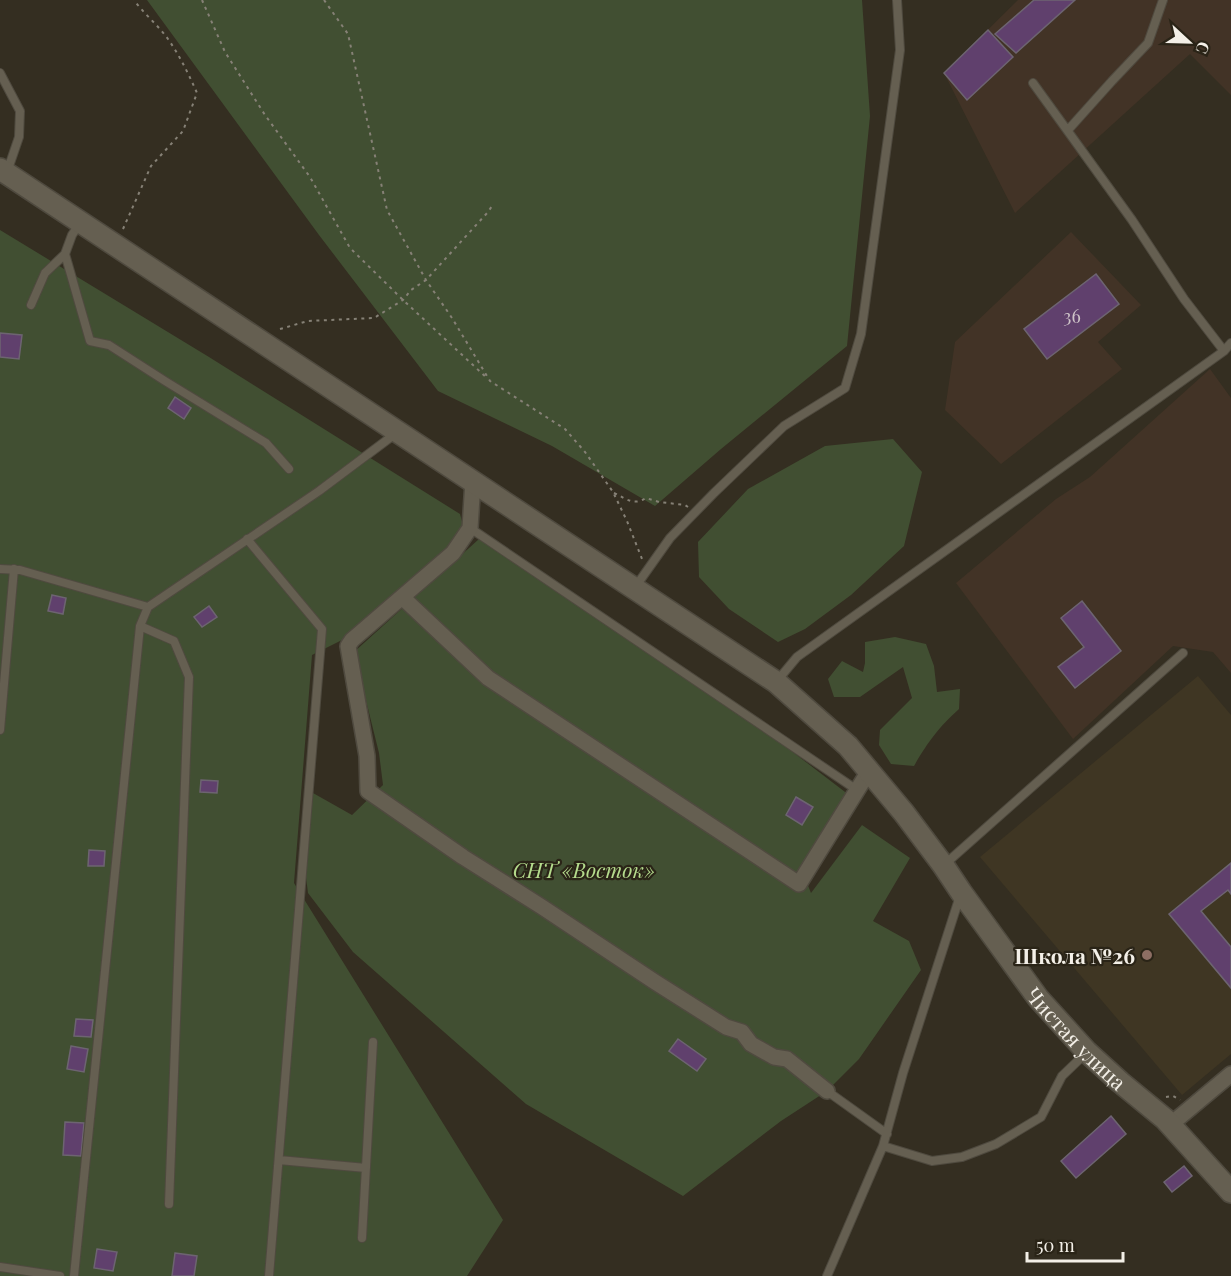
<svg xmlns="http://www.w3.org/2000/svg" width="1231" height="1276" font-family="'Playfair Display',serif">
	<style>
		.industrial { fill: #423326 }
		.built { fill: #3f3623 }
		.green { fill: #414f32 }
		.building { fill: #60406d; stroke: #6d6471; stroke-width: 1.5 }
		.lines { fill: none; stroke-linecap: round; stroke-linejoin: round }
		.lane-casing { stroke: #4f4a3f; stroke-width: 10 }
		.street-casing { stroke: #4f4a3f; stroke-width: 18 }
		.secondary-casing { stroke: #4f4a3f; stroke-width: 24 }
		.path { stroke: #868176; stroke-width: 2; stroke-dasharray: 3 4.5; stroke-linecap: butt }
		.lane { stroke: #655f51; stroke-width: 8 }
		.street { stroke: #655f51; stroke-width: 15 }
		.secondary { stroke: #655f51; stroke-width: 21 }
		.education-dot { fill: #8d6e63; stroke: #2a2417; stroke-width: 2 }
		.labels { text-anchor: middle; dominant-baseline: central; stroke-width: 4.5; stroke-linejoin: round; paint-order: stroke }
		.number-label { font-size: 18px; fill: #cec3c8 }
		.park-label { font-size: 21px; font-style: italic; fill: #b5dc8d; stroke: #2a2417 }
		.poi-label { font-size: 21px; font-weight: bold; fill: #f3efe7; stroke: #2a2417; text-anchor: end }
		.street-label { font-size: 21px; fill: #f3efe7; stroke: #2a2417 }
	</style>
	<rect width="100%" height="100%" fill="#342e21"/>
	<path class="industrial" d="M1018,0H1231V95L1190,54L1015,213L944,73Z
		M1071,232L1141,305L1098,342L1122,369L1001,464L945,410L955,342Z
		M1210,369L1231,398V673L1213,652L1173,646L1073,739L956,583L1056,499L1090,477Z"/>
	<path class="built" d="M1198,676L1231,715V1054L1182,1095L980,857Z"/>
	<path class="green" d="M147,0H862L870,116L847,346L721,449L655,506L552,446L438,391L319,235Z
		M0,230L209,357L460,514L465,533L448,558L344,639L312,655L294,883L503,1220L467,1276H0Z
		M893,439L922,472L904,546L851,595L805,629L778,642L729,609L699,577L698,542L748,489L825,446Z
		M479,539L781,743L849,795L801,868L811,893L862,825L910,858L873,921L909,941L921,970L859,1059L827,1091L781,1121L683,1196L526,1104L353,952L308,893L305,869L313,793L352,815L383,785L379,753L354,652Z
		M895,637L926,644L934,666L937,692L960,689L959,709C938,728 928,742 914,766L891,764L879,745L880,730L912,698L903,667L860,697H834L828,679L842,661L863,672L865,663V642Z"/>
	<path class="building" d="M1034,0H1075L1016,53L995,34Z
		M988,30L1013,57L967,100L944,73Z
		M1096,274L1119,304L1047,359L1024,329Z
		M0,333L22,335L19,359L0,357Z
		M175,397L191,408L184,419L168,408Z
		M52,595L66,598L63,614L48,611Z
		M1082,601L1121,651L1075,688L1058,667L1084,647L1061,618Z
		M209,606L217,617L202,627L194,617Z
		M201,780L218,781L217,793L200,792Z
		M796,797L813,807L802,825L786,815Z
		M89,850L105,851L104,866H88Z
		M1231,863V894L1228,890L1201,911L1231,947V988L1169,914Z
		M76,1019L93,1020L91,1037L74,1036Z
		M678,1039L706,1059L697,1071L669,1051Z
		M71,1046L88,1049L84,1072L67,1069Z
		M1111,1116L1126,1134L1076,1178L1061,1161Z
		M65,1122L84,1123L81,1156L63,1155Z
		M1184,1166L1192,1176L1172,1192L1164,1182Z
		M97,1249L117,1252L113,1271L94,1268Z
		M175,1253L197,1256L194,1276H172Z"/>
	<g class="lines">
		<g class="lane-casing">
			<path id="lane" d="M0,73L20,111L19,137L7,172
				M1033,83L1132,220L1184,299L1224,351
				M1068,130L1112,81L1148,43L1163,0
				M80,223L72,235L65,254L90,341L109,345L165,381L266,443L289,469
				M31,305L45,273L65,254
				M470,528L857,790
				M247,539L322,629L269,1276
				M0,569L20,570L148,607L140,626L74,1276
				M636,586L670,538L714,493L784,426L845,388L861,334L900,50L897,0
				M148,607L319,491L395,434
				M140,626L174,641L189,677L169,1204
				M777,681L797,657L1224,351L1231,343
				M0,730L14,569
				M944,865L1183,653
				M827,1091L887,1134
				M883,1146L932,1161L962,1157L996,1144L1041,1117L1062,1076L1086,1053
				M279,1160L366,1168
				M362,1238L373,1042
				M0,1267L60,1276
				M827,1276L883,1146L903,1073L960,896"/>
		</g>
		<g class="street-casing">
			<path id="street" d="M473,481L470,528L453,553L352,640L348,646L367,756L368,791L463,857L542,907L655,982L726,1027L742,1032L751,1044L774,1057L787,1059L827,1091
				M402,597L488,678L799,884L869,771
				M1170,1125L1231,1074"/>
		</g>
		<g class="secondary-casing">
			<g id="secondary">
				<path id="s1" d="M0,169L776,682L848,746L904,813L943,865L961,892L1038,998L1087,1052L1120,1082L1165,1119L1231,1192"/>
			</g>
		</g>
		<path class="path" d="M202,0L225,52L265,115L310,177L350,248L403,300L488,379
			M324,0L348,34L387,210L426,280L452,318L490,381L565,429L585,452L613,492L627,521L642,559
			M123,229L151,166L183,131L197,93C189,75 180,56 168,39C158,25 144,14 134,0
			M280,329L308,321L374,318L403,300L411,290L426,280L488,212L492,206
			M614,493C627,499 633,506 646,498L659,502L685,505L688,507
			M1166,1097L1173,1096L1180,1100"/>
		<use href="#lane" class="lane"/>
		<use href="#street" class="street"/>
		<use href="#secondary" class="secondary"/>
	</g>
	<circle class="education-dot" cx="1147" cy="955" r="6"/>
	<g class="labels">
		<g class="number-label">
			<text x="1072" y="316">36</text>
		</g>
		<g class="park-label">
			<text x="584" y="869">СНТ «Восток»</text>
		</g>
		<g class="poi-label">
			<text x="1135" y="955">Школа №26</text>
		</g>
		<g class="street-label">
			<text stroke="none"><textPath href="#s1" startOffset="1398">Чистая улица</textPath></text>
		</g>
	</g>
	<g transform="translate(1189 42) rotate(112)" stroke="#2a2417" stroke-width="4.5" paint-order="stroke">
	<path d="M0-4.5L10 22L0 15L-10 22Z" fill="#f3efe7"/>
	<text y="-9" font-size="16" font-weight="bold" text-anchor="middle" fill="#f3efe7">С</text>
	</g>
	<path d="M1027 1252v9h96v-9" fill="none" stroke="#f3efe7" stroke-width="3"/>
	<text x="1036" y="1252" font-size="18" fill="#f3efe7" stroke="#2a2417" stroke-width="4.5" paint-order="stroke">50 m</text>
</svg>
